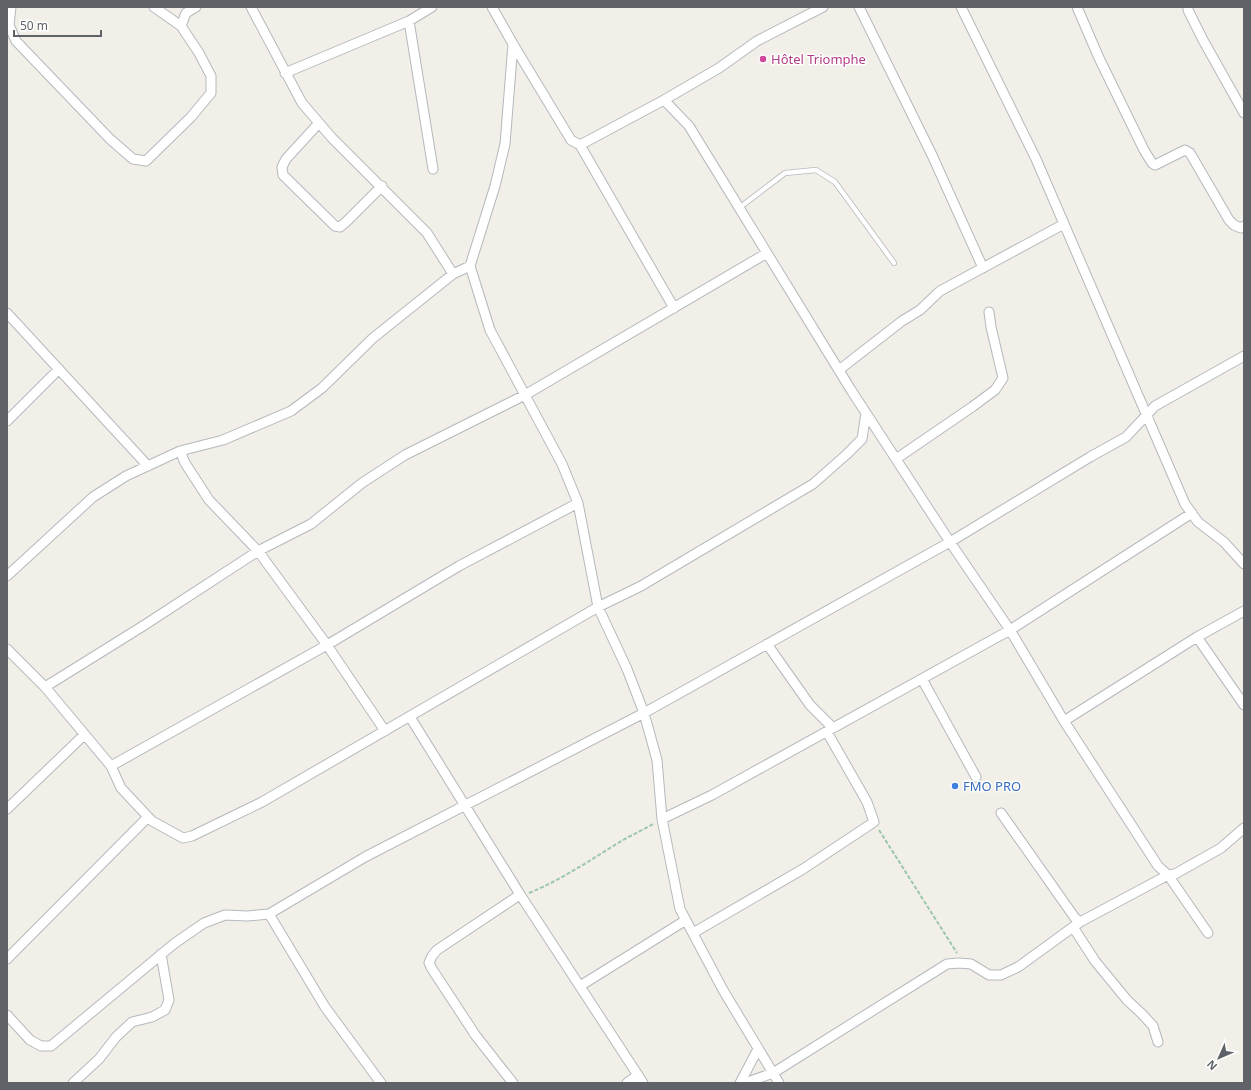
<svg xmlns="http://www.w3.org/2000/svg" width="1251" height="1090" font-family="'Noto Sans',sans-serif">
	<style>
		.lines { fill: none; stroke-linecap: round; stroke-linejoin: round }
		.lane-casing { stroke: #b5b8bc; stroke-width: 6 }
		.street-casing { stroke: #b5b8bc; stroke-width: 11 }
		.path { stroke: #9cc7a9; stroke-width: 2; stroke-dasharray: 4 2; stroke-linecap: butt }
		.lane { stroke: #fff; stroke-width: 4.5 }
		.street { stroke: #fff; stroke-width: 9 }
		.hotel-dot { fill: #d1479c; stroke: #fff; stroke-width: 1.5 }
		.shop-dot { fill: #3f7fe0; stroke: #fff; stroke-width: 1.5 }
		.labels { text-anchor: middle; dominant-baseline: central; stroke-width: 3; stroke-linejoin: round; paint-order: stroke }
		.hotel-label { font-size: 13px; fill: #b23c85; stroke: #fff; text-anchor: start }
		.shop-label { font-size: 13px; fill: #366cbe; stroke: #fff; text-anchor: start }
	</style>
	<rect width="100%" height="100%" fill="#f1efe8"/>
	<g class="lines">
		<g class="lane-casing">
			<path id="lane" d="M739,208L785,173L816,170L835,182L894,263"/>
		</g>
		<g class="street-casing">
			<path id="street" d="M11,7L9,25L16,41L110,139L133,159L146,161L191,117L211,93V76L199,53L181,26L186,13L196,7
				M154,7L181,26
				M251,7L302,103L332,138L427,233L453,274
				M492,7L513,44L505,144L495,186L470,266L490,330L562,464L578,503L598,607L627,669L644,713L657,760L662,819L680,909L723,990L779,1083
				M859,7L932,155L983,268
				M961,7L1036,159L1185,504L1198,522L1224,542L1244,564
				M1077,7L1099,58L1144,150L1152,163L1155,165L1185,150L1190,153L1229,220L1234,225L1241,228L1244,226
				M1188,7V10L1203,40L1244,113
				M409,21L433,169
				M513,44L571,140L580,145L664,100L689,126L851,390L950,542L1010,630L1064,721L1158,866L1168,875L1175,874L1221,848L1244,828
				M285,73L409,21L432,7
				M664,100L719,68L757,41L823,7
				M319,123L286,159L282,167L283,175L335,226L340,227L346,222L382,186
				M580,145L674,308
				M7,313L148,466
				M839,370L902,321L920,310L940,291L1064,224
				M7,421L59,369
				M180,451L185,463L209,500L258,551L327,645L385,731
				M896,459L972,407L995,390L1003,378L991,327L989,312
				M578,503L459,566L327,645L111,766L121,788L152,821L183,838L192,836L262,802L598,607L641,586L813,484L847,454L862,439L866,413
				M7,576L93,497L126,476L180,451L223,440L291,411L322,388L373,338L453,274L470,266
				M1197,637L1244,705
				M767,644L810,705L833,728
				M7,649L45,687L111,766
				M922,679L976,777
				M45,687L143,626L258,551L311,524L362,483L405,455L525,395L767,253
				M410,717L521,896L643,1083
				M1064,721L1197,637L1244,611
				M7,809L84,735
				M1001,813L1075,918L1080,922L1168,875L1208,933
				M662,819L712,795L1010,630L1192,513
				M269,914L325,1007L381,1083
				M1073,927L1095,961L1127,1000L1142,1014L1153,1026L1158,1042
				M693,933L803,869L874,822L867,802L827,732
				M7,959L148,817
				M580,986L686,920
				M7,1015L30,1040L41,1046H51L175,943L204,923L225,915L247,916L269,914L365,857L644,713L950,542L1090,457L1126,437L1155,406L1244,356
				M73,1083L99,1059L116,1037L132,1022L152,1017L165,1010L169,1000L161,954
				M513,1083L476,1036L432,969L429,963L432,956L437,950L518,896H521
				M627,1083L638,1075
				M740,1083L758,1049
				M745,1083L773,1073L947,964L959,963L971,964L989,975H1001L1018,967L1080,922"/>
		</g>
		<path class="path" d="M879,830L957,953
			M529,893C561,880 589,861 618,843C629,836 641,831 653,824"/>
		<use href="#lane" class="lane"/>
		<use href="#street" class="street"/>
	</g>
	<circle class="hotel-dot" cx="763" cy="59" r="4"/>
	<circle class="shop-dot" cx="955" cy="786" r="4"/>
	<g class="labels">
		<g class="hotel-label">
			<text x="771" y="59">Hôtel Triomphe</text>
		</g>
		<g class="shop-label">
			<text x="963" y="786">FMO PRO</text>
		</g>
	</g>
	<rect width="1251" height="1090" fill="none" stroke="#5f6368" stroke-width="16"/>
	<g transform="translate(1219 1058) rotate(225)" stroke="#ffffff" stroke-width="3" paint-order="stroke">
	<path d="M0-3L7 15L0 10L-7 15Z" fill="#5f6368"/>
	<text y="-6" font-size="11" font-weight="bold" text-anchor="middle" fill="#5f6368">N</text>
	</g>
	<path d="M14 30v6h87v-6" fill="none" stroke="#5f6368" stroke-width="2"/>
	<text x="20" y="30" font-size="12" fill="#5f6368" stroke="#ffffff" stroke-width="3" paint-order="stroke">50 m</text>
</svg>
